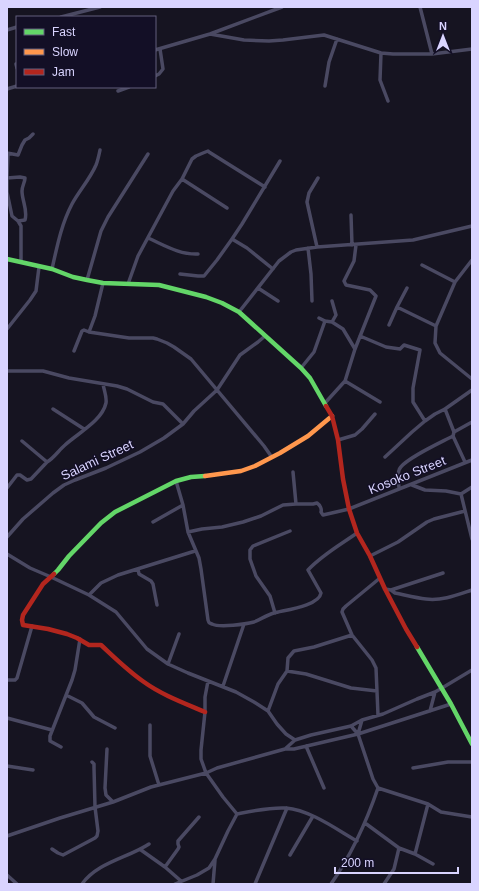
<svg xmlns="http://www.w3.org/2000/svg" width="479" height="891" font-family="Helvetica,sans-serif">
	<style>
		.lines { fill: none; stroke-linecap: round; stroke-linejoin: round }
		.street { stroke: #4a4962; stroke-width: 3.5 }
		.fast { stroke: #63d668; stroke-width: 4.5 }
		.slow { stroke: #ff974d; stroke-width: 4.5 }
		.jam { stroke: #b3261e; stroke-width: 4.5 }
		.labels { text-anchor: middle; dominant-baseline: central; stroke-width: 3; stroke-linejoin: round; paint-order: stroke }
		.street-label { font-size: 13px; fill: #d9d4ff; stroke: #130f26 }
	</style>
	<rect width="100%" height="100%" fill="#161421"/>
	<g class="lines">
		<path class="street" d="M420,7L432,54
			M61,17L100,7
			M7,30L17,27
			M210,34L244,40L269,41L283,40L324,35L381,53L393,54H432L472,49
			M155,50L210,34L282,7
			M381,53L380,80L388,101
			M16,64L17,68
			M155,76L159,74L163,69L160,49
			M325,86L329,62L337,39
			M7,89L17,86
			M118,91L129,87
			M7,153L18,155L22,145L25,140L29,138L33,134
			M7,178L20,177L25,178C25,182 22,186 22,191C22,201 28,210 25,220L18,221
			M7,178L8,154
			M7,179V192L12,216L18,221L21,226V262
			M182,179L227,208
			M351,215L352,245
			M148,238C164,245 180,255 198,254
			M317,247L307,202L309,193L318,178
			M308,248L311,274L312,301
			M422,265L455,282
			M52,269C57,247 61,225 72,204C79,191 90,179 96,165C98,160 99,155 100,150
			M273,269L247,248L232,239L242,224L280,161
			M180,274L198,276H204L217,260L232,239
			M87,280L101,231L108,217L148,154
			M128,284L138,256L173,191L182,179L192,159L196,156L203,153L208,151L209,152L265,187
			M258,288L278,301
			M332,301L336,315L332,322
			M397,307L436,326L455,282L472,260
			M239,312L279,261L291,252L296,250L317,247L413,240L472,226
			M319,318L325,321L332,322L343,329L355,349
			M389,325L397,307L407,288
			M436,326L435,343L440,353L472,379
			M7,329L30,300L36,291L39,267
			M89,332L95,316L103,283
			M360,336L386,347L400,349L404,345L420,350L413,388V402L425,421L412,432L385,457
			M74,351L82,331L84,330L89,332L129,338H153L157,339L167,343L174,347L191,359L264,446L271,456
			M301,368L314,352L325,321
			M7,371H43L69,378L117,386L127,389L153,402L163,404L183,424
			M345,381L380,402
			M325,403L345,381L355,349L376,296L370,290L346,285L344,281L354,261L356,245
			M53,409L84,429
			M445,409L454,432
			M425,421L435,414L445,409L472,390
			M453,436L465,462
			M338,440L355,435L362,429L375,414
			M22,441L47,462
			M293,472L296,504
			M176,481L183,505L188,532L199,558L201,569L208,620C209,623 209,623 212,624C220,628 246,624 254,622C261,619 267,615 274,613C285,610 319,606 321,593L308,570C322,555 340,545 357,533
			M412,485L425,490L446,491L461,494L472,487
			M7,488L17,475H20L27,480L31,479L47,462C54,458 59,450 65,445C78,433 102,421 106,403C107,397 104,390 103,384
			M399,489C399,483 397,476 399,470C402,460 442,442 453,436L454,432L472,422
			M461,494L472,539
			M153,522L183,505
			M188,532L202,529L222,527L243,522L261,516L283,505L296,504H313L317,503C320,505 322,509 321,512L323,515L349,509L472,460
			M7,537L23,519L53,493L64,485L75,480L106,468L140,452L164,438L183,424L194,411L217,390L240,355L258,342L265,336
			M7,554L30,568L51,577L89,595L116,612L147,649L168,664L188,673L236,692L254,702L268,711L277,724L286,734L295,740
			M370,556L398,542L427,522L434,519L465,511
			M138,569L139,574L151,581L153,584L157,605
			M385,589L391,590L395,593C405,595 416,598 426,599C442,601 457,595 472,590
			M391,590L443,573
			M89,595L101,583L118,575L195,551
			M275,613L270,596L256,576L250,559V550L253,546L290,531
			M168,664L179,634
			M287,671L306,674L351,688L377,691
			M7,680H15L17,678L32,626
			M208,681L205,697V712L201,750V759L206,773L223,797L237,814
			M223,686L244,624
			M66,695L82,703L94,717L115,728
			M268,711L278,684L287,671L288,658L294,651L314,647L352,635
			M430,711L435,692
			M378,715L376,668L372,660L352,635L342,612L343,609L346,606L380,578
			M7,718L52,730
			M150,725V756L159,785
			M351,726L358,734L362,720
			M358,734L373,779L378,788L428,804L441,812L472,817
			M306,746L324,788
			M61,747L50,741V736L72,680L75,670L80,639
			M107,749L105,788L106,795L113,802
			M285,749L295,740L311,735L351,726L362,720L383,714L417,699L435,692L442,688L472,670
			M7,766L33,770
			M413,768L448,762H472
			M365,823L399,848L415,854L433,864
			M7,836L60,818L113,802L151,787L206,773L217,768L285,749H294L358,734L451,704
			M52,849L58,853L63,855L95,838L97,836L98,831L95,807L94,768V764L92,762
			M141,850L165,867L181,881
			M415,854L428,804
			M290,855L313,816
			M165,867L178,849L179,847L178,844V841L199,817
			M7,875L17,884
			M82,884C98,862 128,858 149,844
			M175,884L197,875L209,868L215,859L228,831L237,814C252,811 270,807 286,808C310,810 336,829 357,841
			M213,884L215,860
			M255,884L287,808
			M331,884C352,854 366,823 378,788
			M384,884L394,869L399,848"/>
		<path class="fast" d="M7,259L52,269L73,277L87,280L103,283L159,285L206,297L222,303L239,312L301,368L310,378L326,406
			M54,574L58,570L69,556L101,523L115,512L176,481L191,477L205,476
			M417,647L451,704L472,744"/>
		<path class="slow" d="M205,476L241,471L255,466L280,453L308,436L332,416"/>
		<path class="jam" d="M326,406L332,416L338,440L343,479L349,509L357,533L370,556L385,589L406,629L417,647
			M54,574L43,584L23,615L22,620L23,625L48,629L67,634L77,638L89,645H101C115,658 128,671 144,682C162,695 184,703 205,712"/>
	</g>
	<g class="labels">
		<g class="street-label">
			<text transform="translate(97 460) rotate(-25)">Salami Street</text>
			<text transform="translate(407 475) rotate(-22)">Kosoko Street</text>
		</g>
	</g>
	<rect width="479" height="891" fill="none" stroke="#d9d4ff" stroke-width="16"/>
	<rect x="16" y="16" width="140" height="72" fill="#130f26" stroke="#625e7d"/>
	<rect x="24" y="29" width="20" height="6" fill="#63d668" stroke="#625e7d"/>
	<text x="52" y="36" font-size="12" fill="#d9d4ff">Fast</text>
	<rect x="24" y="49" width="20" height="6" fill="#ff974d" stroke="#625e7d"/>
	<text x="52" y="56" font-size="12" fill="#d9d4ff">Slow</text>
	<rect x="24" y="69" width="20" height="6" fill="#b3261e" stroke="#625e7d"/>
	<text x="52" y="76" font-size="12" fill="#d9d4ff">Jam</text>
	<g transform="translate(443 36)" stroke="#130f26" stroke-width="3" paint-order="stroke">
	<path d="M0-3L7 15L0 10L-7 15Z" fill="#d9d4ff"/>
	<text y="-6" font-size="11" font-weight="bold" text-anchor="middle" fill="#d9d4ff">N</text>
	</g>
	<path d="M335 867v6h123v-6" fill="none" stroke="#d9d4ff" stroke-width="2"/>
	<text x="341" y="867" font-size="12" fill="#d9d4ff" stroke="#130f26" stroke-width="3" paint-order="stroke">200 m</text>
</svg>
